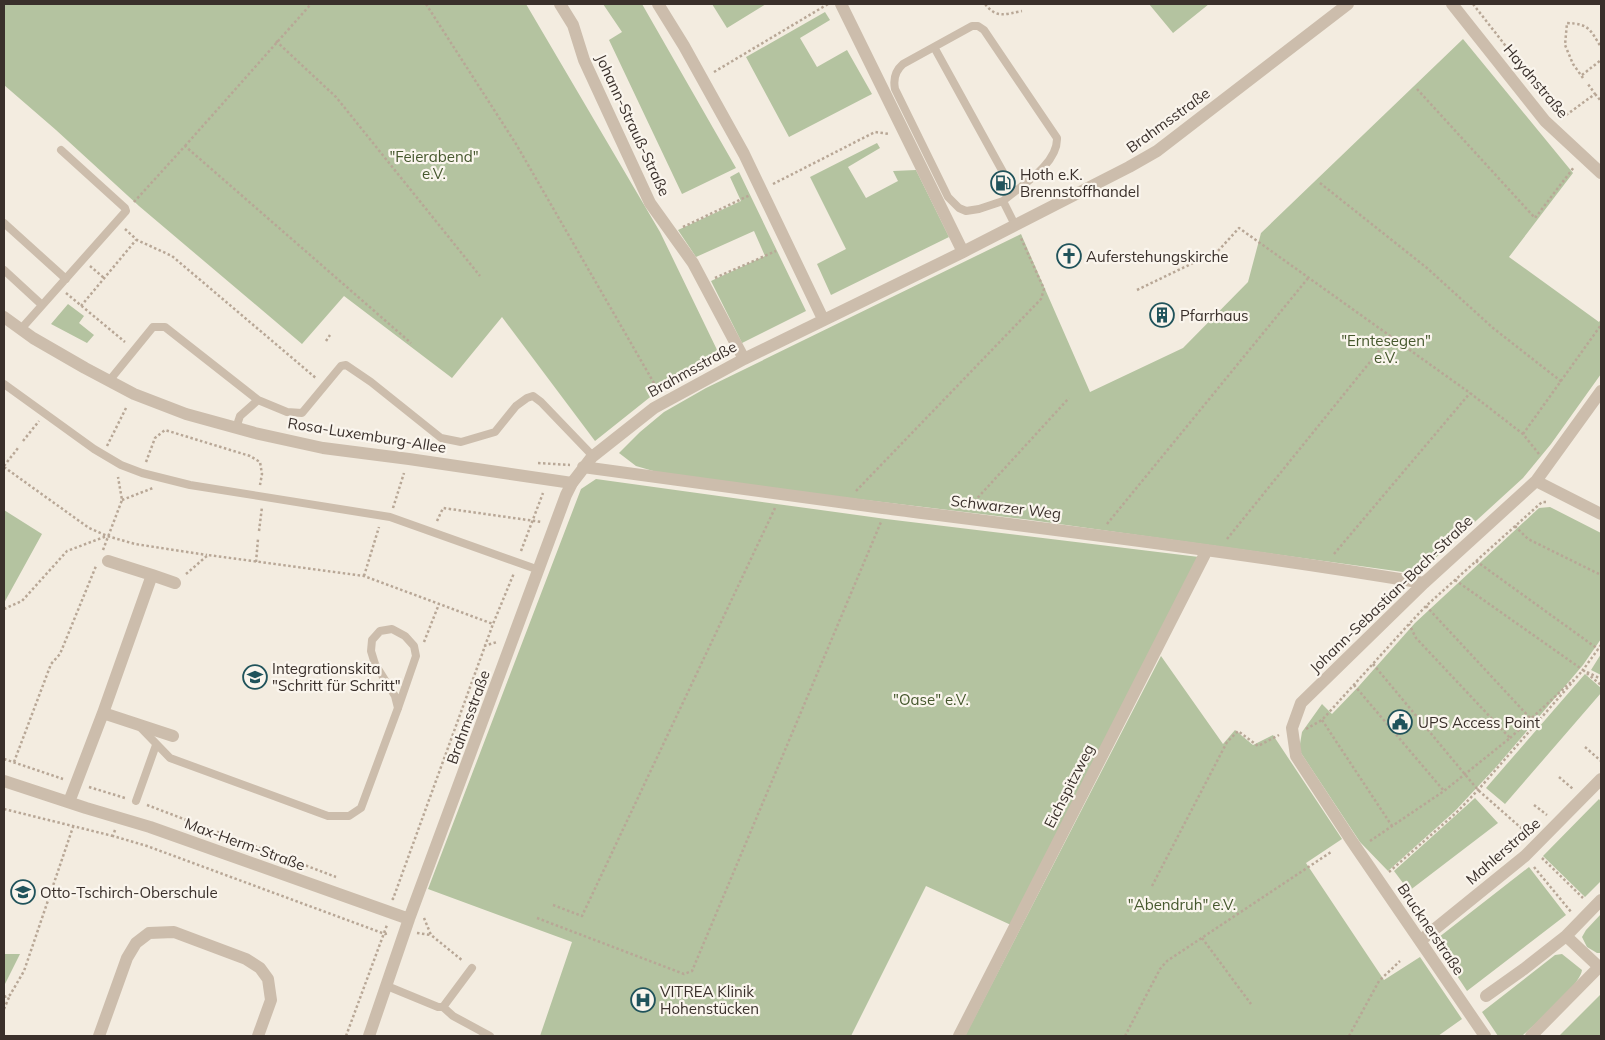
<svg xmlns="http://www.w3.org/2000/svg" width="1605" height="1040" font-family="Mulish,sans-serif">
	<style>
		.green { fill: #b4c3a0 }
		.lines { fill: none; stroke-linecap: round; stroke-linejoin: round }
		.path { stroke: #b8a796; stroke-width: 2.5; stroke-dasharray: 2.5 2.5; stroke-linecap: butt }
		.service { stroke: #ccbdac; stroke-width: 8 }
		.minor { stroke: #ccbdac; stroke-width: 12 }
		.tertiary { stroke: #ccbdac; stroke-width: 12 }
		.labels { text-anchor: middle; dominant-baseline: central; stroke-width: 4.5; stroke-linejoin: round; paint-order: stroke }
		.street-label { font-size: 15px; fill: #3a302b; stroke: #faf5ed }
		.park-label { font-size: 15px; fill: #46582e; stroke: #faf5ed }
		.poi-label { font-size: 15px; fill: #3a302b; stroke: #faf5ed; text-anchor: start }
	</style>
	<rect width="100%" height="100%" fill="#f3ece0"/>
	<path class="green" d="M4,4H526L660,232L720,356L654,394L595,441L502,317L452,378L344,296L302,344L139,206L56,130L4,85Z
		M603,4H642L736,168L682,194L609,40L622,32Z
		M712,4H766L727,28Z
		M1149,4H1209L1173,33Z
		M825,12L830,20L800,38L817,67L847,50L872,94L789,137L746,57Z
		M1463,39L1573,173L1509,257L1599,322L1601,319V374L1551,444L1523,478L1431,562L1419,571L1403,572L1023,519L674,477L636,466L619,453L640,432L664,412L706,388L1021,234L1090,392L1183,348L1248,282L1261,233Z
		M877,143L880,148L848,167L866,198L898,181L893,171L916,170L949,237L831,295L817,264L846,249L810,177Z
		M739,172L806,311L742,343L711,281L765,256L754,231L696,257L678,230L741,201L730,177Z
		M68,304L84,316L79,323L94,335L87,343L51,324Z
		M596,479L886,519L1199,557L1011,925L926,886L851,1036H540L572,942L428,889L581,489Z
		M1550,507L1601,533V639L1583,665L1497,766L1455,811L1388,871L1360,842L1299,750L1302,732L1322,704L1332,714L1359,686L1415,623L1539,508Z
		M4,510L42,534L4,603Z
		M1601,654V675L1591,670Z
		M1161,656L1223,744L1235,730L1253,745L1273,735L1342,839L1306,863L1384,980L1420,957L1462,1019L1438,1036H965Z
		M1585,674L1601,688V693L1505,804L1486,788Z
		M1475,798L1498,823L1409,891L1394,871Z
		M1599,799L1601,802V881L1585,897L1543,856Z
		M1529,867L1566,915L1467,991L1434,941Z
		M1601,914V953H1597L1587,947L1582,937L1586,930Z
		M4,954H20L4,986Z
		M1562,954L1582,970C1580,986 1536,1023 1522,1036H1498L1482,1012L1555,955Z
		M1601,994V1036H1559Z"/>
	<g class="lines">
		<path class="path" d="M426,4L516,144L658,390
			M985,4C997,19 1005,14 1022,11
			M1473,4L1558,113
			M276,41L336,97L480,276
			M714,72L828,4
			M1582,75L1601,60
			M1583,78L1573,64L1565,45L1567,23C1590,24 1590,30 1601,47
			M1417,89L1535,218L1574,167
			M1595,94L1601,101
			M1562,118L1595,94L1588,84
			M185,146L311,4
			M1320,183L1427,268L1493,328L1562,382
			M773,184L875,132L890,134
			M134,202L185,146L411,343
			M683,227L750,195
			M125,229L137,240L172,256L317,379
			M90,266L104,278
			M715,278L776,251
			M1137,290L1218,251L1239,228L1470,393L1523,434L1539,454
			M66,293L125,342
			M81,306L136,240
			M326,341L330,335
			M1523,434L1601,325
			M23,441L39,421
			M107,446L127,406
			M146,462L155,438L165,430L250,456L260,462L262,474L260,485
			M538,463L570,465
			M4,466L18,448
			M4,467L89,528L107,536L135,544L207,555
			M856,491L1041,299L1044,289L1020,236
			M122,500L153,488
			M971,505L1069,398
			M393,508L404,473
			M437,521L443,508L542,522
			M1107,524L1309,277
			M1515,526L1528,539L1601,575
			M259,531L262,507
			M1227,539L1391,336
			M103,550L122,500L118,477
			M521,551L543,493
			M1334,554L1470,393
			M1476,561L1598,649
			M256,562L258,539
			M186,574L208,555L364,576L493,624L514,573
			M364,576L379,527
			M1455,580L1583,670L1601,645
			M1426,606L1531,719
			M4,609L22,601L67,551L107,536
			M424,642L439,604
			M484,646L497,642
			M1373,664L1478,790L1528,834
			M1583,670L1601,685
			M1587,672L1601,679
			M1354,685L1444,791
			M1322,720L1392,826
			M1306,729L1322,720L1409,624L1426,606L1542,502H1546
			M1510,738L1573,680
			M1585,747L1601,761
			M4,759L63,779
			M14,762L51,664L60,654L96,566
			M1559,777L1573,789
			M89,787L125,798
			M147,805L336,877
			M1534,805L1547,815
			M4,809L113,836
			M115,830L113,836L147,846L385,934L389,933
			M1370,841L1444,791L1510,738L1416,638L1409,624
			M1542,858L1583,898
			M1534,867L1572,913
			M1389,872L1457,812L1478,790L1583,670
			M1152,886L1227,742L1238,731L1258,746L1279,735
			M392,898L393,899L493,624
			M553,905L582,916L775,508
			M424,918L431,935L463,961
			M537,918L684,974L692,971L881,522
			M417,933L431,935
			M1202,938L1251,1004
			M4,997L10,995L24,971L73,827
			M4,1009L10,995
			M346,1036L387,925
			M1125,1036L1160,969L1167,961L1331,852
			M1349,1036L1379,981L1400,961"/>
		<path class="service" d="M934,47L1014,192
			M1003,201L979,209L966,211L959,208L948,197L895,89C893,79 895,71 903,64L972,26H978L984,30L1057,138C1058,164 1022,185 1003,201L1015,225
			M4,223L66,279
			M4,270L42,305
			M21,329L126,211L125,208L61,150
			M109,381L153,327H165L258,400
			M4,384L94,449L121,465L142,473L190,485L390,517L539,570
			M236,428L240,416L258,400L287,412L302,413L341,366L346,365L371,382L441,438L461,442L495,432L516,406L527,398L533,396L541,402L589,452L592,457
			M141,728L170,758L328,816H349L361,808L398,708L416,656L414,646L405,636L392,629L380,631L372,640L371,651L375,664L395,696L398,708
			M136,801L156,745
			M387,986L438,1007H443L472,968
			M443,1007L453,1016L490,1036"/>
		<path class="minor" d="M560,4L573,25L584,60L650,203L693,263L744,359
			M658,4L684,46L744,154L823,319
			M841,4L963,252
			M1452,4L1545,121L1601,173
			M583,467C683,481 783,495 883,508C1064,531 1244,553 1424,583
			M1536,481L1601,514
			M108,561L152,575
			M103,713L152,575L175,583
			M4,781L86,808L150,827L409,919
			M69,802L103,713L173,736
			M1566,936L1601,900
			M1420,941L1525,856L1601,779
			M1486,996L1524,969L1566,936L1599,967L1531,1036
			M99,1036L127,958L136,943L149,933L174,932L246,959L260,968L268,979L271,1000L258,1036
			M369,1036L409,919L566,495L572,483L592,457L654,408L744,359L963,252L1129,167L1157,151L1348,4
			M959,1036L1207,550
			M1485,1036L1351,840L1296,756L1292,728L1301,703L1424,583L1536,481L1601,391"/>
		<path class="tertiary" d="M4,317L33,338L85,368L134,394L186,414L255,433L323,448L409,459L572,483"/>
	</g>
	<defs>
		<g id="fuel-ring" transform="scale(1.25)"><circle r="9.5" fill="#faf5ed" stroke="#20535b" stroke-width="1.5"/><path d="M-5.5-6h7V0h2V4h1.3V-2.5L3-4.5l.8-.8L6-3V5H2.5V1h-1V6h-7ZM-4.2-4.7v3.2H.2V-4.7Z" fill="#20535b"/></g>
		<g id="church-ring" transform="scale(1.25)"><circle r="9.5" fill="#faf5ed" stroke="#20535b" stroke-width="1.5"/><path d="M-1.2-6h2.4v3.5h3.3v2.4h-3.3V6h-2.4V-.1h-3.3v-2.4h3.3Z" fill="#20535b"/></g>
		<g id="building-ring" transform="scale(1.25)"><circle r="9.5" fill="#faf5ed" stroke="#20535b" stroke-width="1.5"/><path d="M-4-6H4V6H1V3H-1V6H-4ZM-2.5-4.3h1.7v1.8h-1.7ZM.8-4.3h1.7v1.8H.8ZM-2.5-1h1.7V.8h-1.7ZM.8-1h1.7V.8H.8Z" fill="#20535b"/></g>
		<g id="school-ring" transform="scale(1.25)"><circle r="9.5" fill="#faf5ed" stroke="#20535b" stroke-width="1.5"/><path d="M0-5L7-2L0 1L-7-2ZM-4 1L0 2.5L4 1V4Q0 6-4 4Z" fill="#20535b"/></g>
		<g id="civic-ring" transform="scale(1.25)"><circle r="9.5" fill="#faf5ed" stroke="#20535b" stroke-width="1.5"/><path d="M-.6-6.5H3V-4.5H.6V-3L4-1V1h2V6H-6V1h2V-1L-.6-3ZM-1.2 2.5V6h2.4V2.5Z" fill="#20535b"/></g>
		<g id="hospital-ring" transform="scale(1.25)"><circle r="9.5" fill="#faf5ed" stroke="#20535b" stroke-width="1.5"/><path d="M-5-5h3v3.5h4V-5h3V5h-3V1.5h-4V5h-3Z" fill="#20535b"/></g>
	</defs>
	<g fill-rule="evenodd">
		<use href="#fuel-ring" x="1003" y="183"/>
		<use href="#church-ring" x="1069" y="256"/>
		<use href="#building-ring" x="1162" y="315"/>
		<use href="#school-ring" x="255" y="677"/>
		<use href="#civic-ring" x="1400" y="722"/>
		<use href="#school-ring" x="23" y="892"/>
		<use href="#hospital-ring" x="643" y="1000"/>
	</g>
	<g class="labels">
		<g class="street-label">
			<text transform="translate(1536 81) rotate(50)">Haydnstraße</text>
			<text transform="translate(1168 120) rotate(-36)">Brahmsstraße</text>
			<text transform="translate(633 125) rotate(65)">Johann-Strauß-Straße</text>
			<text transform="translate(692 369) rotate(-29)">Brahmsstraße</text>
			<text transform="translate(367 435) rotate(9)">Rosa-Luxemburg-Allee</text>
			<text transform="translate(1006 507) rotate(7)">Schwarzer Weg</text>
			<text transform="translate(1391 594) rotate(-44)">Johann-Sebastian-Bach-Straße</text>
			<text transform="translate(468 717) rotate(-70)">Brahmsstraße</text>
			<text transform="translate(1069 786) rotate(-63)">Eichspitzweg</text>
			<text transform="translate(245 844) rotate(20)">Max-Herm-Straße</text>
			<text transform="translate(1503 851) rotate(-41)">Mahlerstraße</text>
			<text transform="translate(1431 929) rotate(56)">Brucknerstraße</text>
		</g>
		<g class="park-label">
			<text x="434" y="156">"Feierabend"<tspan x="434" dy="17">e.V.</tspan></text>
			<text x="1386" y="340">"Erntesegen"<tspan x="1386" dy="17">e.V.</tspan></text>
			<text x="931" y="699">"Oase" e.V.</text>
			<text x="1182" y="904">"Abendruh" e.V.</text>
		</g>
		<g class="poi-label">
			<text x="1020" y="174">Hoth e.K.<tspan x="1020" dy="17">Brennstoffhandel</tspan></text>
			<text x="1086" y="256">Auferstehungskirche</text>
			<text x="1180" y="315">Pfarrhaus</text>
			<text x="272" y="668">Integrationskita<tspan x="272" dy="17">"Schritt für Schritt"</tspan></text>
			<text x="1418" y="722">UPS Access Point</text>
			<text x="40" y="892">Otto-Tschirch-Oberschule</text>
			<text x="660" y="991">VITREA Klinik<tspan x="660" dy="17">Hohenstücken</tspan></text>
		</g>
	</g>
	<rect width="1605" height="1040" fill="none" stroke="#3a302b" stroke-width="10"/>
</svg>
